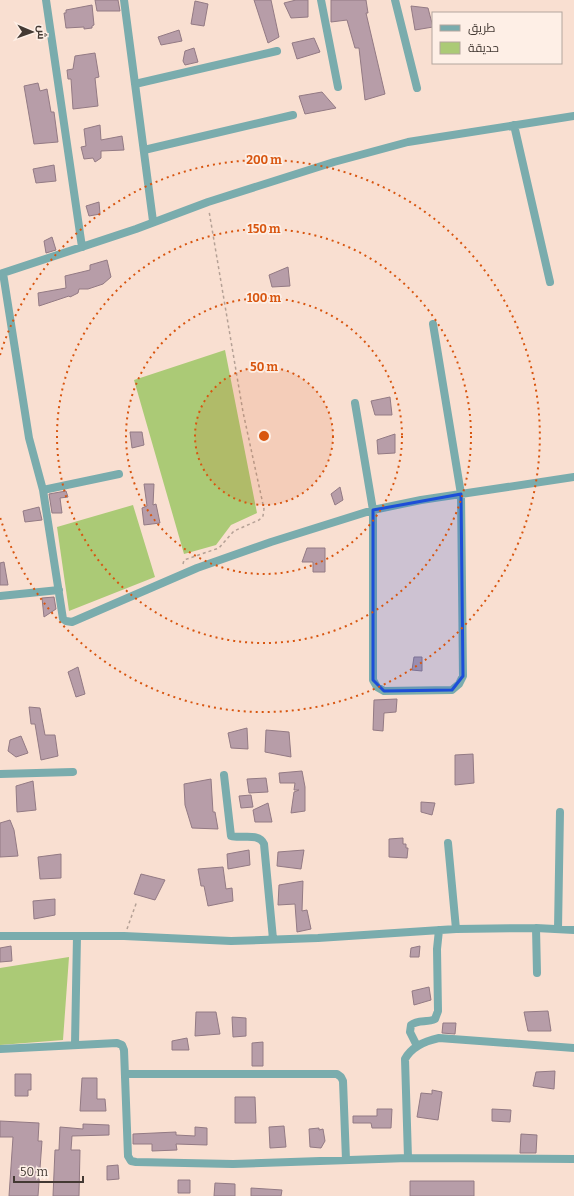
<svg xmlns="http://www.w3.org/2000/svg" width="574" height="1196" font-family="Bitter,Cairo,serif">
	<style>
		.green { fill: #abca76 }
		.building { fill: #b79da8; stroke: #937a84 }
		.lines { fill: none; stroke-linecap: round; stroke-linejoin: round }
		.path { stroke: #b5a196; stroke-width: 1.5; stroke-dasharray: 3 3; stroke-linecap: butt }
		.street { stroke: #7aacad; stroke-width: 8 }
		.marked { fill: #1d4ed8; fill-opacity: 0.2; stroke: #1d4ed8; stroke-width: 3; stroke-linejoin: round }
		.ring { fill: none; stroke: #d85610; stroke-width: 2; stroke-dasharray: 2 4 }
		.centre { fill: #d85610; stroke: #feefe6; stroke-width: 2 }
		.ring-label { font-size: 12px; text-anchor: middle; font-weight: bold; fill: #d85610; stroke: #feefe6; stroke-width: 3.5; stroke-linejoin: round; paint-order: stroke }
	</style>
	<rect width="100%" height="100%" fill="#f9dfd1"/>
	<path class="green" d="M225,350L257,513L231,525L216,545L184,554L134,380Z
		M133,505L155,577L69,611L57,527Z
		M69,957L63,1040L0,1045V968Z"/>
	<path class="building" d="M95,0H118L120,11H97Z
		M254,0H271L279,37L268,43Z
		M296,0H308V17L291,18L284,3Z
		M331,0H366L368,13H366L385,94L365,100L359,48H355L347,20L331,22Z
		M195,1L208,4L204,26L191,24Z
		M92,5L94,25L92,26V28L84,29V27L66,28L64,13H66V10Z
		M411,6L428,8L433,27L415,30Z
		M179,30L182,41L161,45L158,37Z
		M314,38L320,52L297,59L292,43Z
		M194,48L198,62L185,65L183,61L185,51Z
		M95,53L99,77L95,78L98,106L73,109L71,79H68L67,70L73,69L75,56Z
		M38,83L40,91L47,89L51,112H54L58,142L34,144L24,86Z
		M322,92L336,108L305,114L299,96Z
		M100,125L101,140L122,136L124,150L101,151V158L95,162L93,158L84,159L81,147L86,146L84,129Z
		M54,165L56,181L36,183L33,169Z
		M99,202L100,214L89,216L86,206Z
		M52,237L56,250L46,253L44,241Z
		M107,260L111,277L103,284L88,289H79L78,293L70,297L69,296L39,306L38,293L66,288L65,276L90,270V265Z
		M288,267L290,286L272,287L269,275Z
		M390,397L392,415H375L371,401Z
		M130,432H142L144,445L132,448Z
		M395,434V453L378,454L377,440Z
		M144,484H154L153,505L156,504L160,523L144,525L142,508L147,506Z
		M340,487L343,500L335,505L331,494Z
		M66,491L68,497L60,498L62,513H52L49,494Z
		M39,507L42,520L25,522L23,511Z
		M307,548H325V572H313V562H302Z
		M4,562L8,585H0V563Z
		M54,597L56,609L44,617L42,598Z
		M414,657H422V671L412,670Z
		M78,667L85,694L76,697L68,672Z
		M397,699L396,712L384,713L383,731L373,730L374,700Z
		M29,707L40,708L45,735H55L58,756L41,760L35,724H31Z
		M247,728L248,749L231,748L228,733Z
		M266,730L289,732L291,757L265,752Z
		M21,736L28,753L16,757L8,751L10,740Z
		M473,754L474,783L455,785V755Z
		M302,771L305,787V811L291,813L294,792L299,790H294L295,783H280L279,773Z
		M266,778L268,792L249,793L247,779Z
		M211,779L213,812H215L218,829L192,828L185,805L184,784Z
		M33,781L36,810L17,812L16,786Z
		M251,795L253,807L241,808L239,796Z
		M421,802L435,803L432,815L421,812Z
		M268,803L272,822H255L253,810Z
		M10,820L14,830L18,856L0,857V823Z
		M403,838V844H406V848H408L407,858L389,857V839Z
		M249,850L250,865L228,869L227,854Z
		M304,850L301,869L277,866L278,852Z
		M61,854V878L40,879L38,857Z
		M223,867L226,889L232,888L233,901L208,906L204,886H201L198,869Z
		M141,874L165,880L155,900L134,894Z
		M303,881L302,911L307,910L311,929L297,932L295,904L278,905L279,885Z
		M55,899V915L34,919L33,901Z
		M11,946L12,961L0,962V948Z
		M420,946L419,957H410L411,948Z
		M429,987L431,1000L414,1005L412,991Z
		M548,1011L551,1031H528L524,1012Z
		M196,1012H216L220,1034L195,1036Z
		M232,1017L246,1018V1036L233,1037Z
		M443,1023H456L455,1034L442,1033Z
		M187,1038L189,1050H172V1041Z
		M263,1042V1066H252V1043Z
		M555,1071L554,1089L533,1086L536,1072Z
		M15,1074H31V1090H28V1096H15Z
		M82,1078H97V1099H105L106,1111H80Z
		M432,1090L442,1092L438,1120L417,1117L421,1093L432,1094Z
		M235,1097H255L256,1123H235Z
		M377,1109H392L391,1128H372L371,1123H353V1116H377Z
		M492,1109L511,1110L510,1122L492,1121Z
		M0,1121L39,1123L38,1141H42L38,1196H9L13,1137H0Z
		M83,1124L109,1125V1135L72,1136L71,1150H80L79,1196H53L55,1150H59L60,1127L83,1129Z
		M284,1126L286,1147L270,1148L269,1127Z
		M195,1127L207,1128V1145L176,1144L177,1150L152,1151V1144H133V1134L176,1132V1135L195,1136Z
		M319,1128V1130L323,1129L325,1141L321,1148L310,1147L309,1129Z
		M521,1134L537,1135L536,1153H520Z
		M118,1165L119,1179L107,1180V1166Z
		M178,1180H190V1193H178Z
		M410,1181H474V1196H410Z
		M215,1183L235,1184V1196H214Z
		M251,1188L282,1190L281,1196H251Z"/>
	<g class="lines">
		<path class="path" d="M183,564L184,560L219,548L234,531L259,520L263,516L264,509L243,412L209,211
			M127,929L137,901"/>
		<path class="street" d="M46,0L82,247
			M124,0L153,221
			M321,0L338,87
			M395,0L417,88
			M135,84L277,51
			M514,125L550,282
			M144,150L293,115
			M3,273L29,438L43,490
			M0,274L136,229L208,202L334,162L408,142L574,116
			M355,403L373,510V680L377,687L384,691L452,690L459,684L463,676L461,494L433,324
			M119,474L43,490L63,619L66,621L72,622L197,568L271,542L373,510L421,500L574,477
			M0,596L59,590
			M0,774L73,772
			M224,775L231,836C241,839 259,832 264,844L273,939
			M448,843L456,929
			M536,928L537,973
			M558,929L560,812
			M0,936H124L231,941L318,938L456,929L536,928L574,930
			M75,1044L77,936
			M417,1046L410,1032L411,1025C418,1019 427,1023 435,1019L438,1011L437,949L439,930
			M0,1049L117,1043L122,1045L124,1050L128,1156L131,1161L136,1162L233,1164L408,1158L574,1159
			M126,1074H337L341,1077L343,1081L346,1160
			M408,1158L405,1059C412,1046 425,1041 439,1038L574,1048"/>
	</g>
	<path class="marked" d="M461,494L463,676L452,690L384,691L373,680V510Z"/>
	<circle cx="264" cy="436" r="69" fill="#d85610" fill-opacity=".12"/>
	<g class="ring">
		<circle cx="264" cy="436" r="69"/>
		<circle cx="264" cy="436" r="138"/>
		<circle cx="264" cy="436" r="207"/>
		<path d="M0 355A276 276 0 1 1 0 517"/>
	</g>
	<circle cx="264" cy="436" r="6" class="centre"/>
	<g class="ring-label">
		<text x="264" y="164">200 m</text>
		<text x="264" y="233">150 m</text>
		<text x="264" y="302">100 m</text>
		<text x="264" y="371">50 m</text>
	</g>
	<rect x="432" y="12" width="130" height="52" fill="#feefe6" stroke="#b3a69e"/>
	<rect x="440" y="25" width="20" height="6" fill="#7aacad" stroke="#b3a69e"/>
	<text x="468" y="32" font-size="12" fill="#433933">طريق</text>
	<rect x="440" y="42" width="20" height="12" fill="#abca76" stroke="#b3a69e"/>
	<text x="468" y="52" font-size="12" fill="#433933">حديقة</text>
	<g transform="translate(32 32) rotate(92)" stroke="#feefe6" stroke-width="3" paint-order="stroke">
	<path d="M0-3L7 15L0 10L-7 15Z" fill="#433933"/>
	<text y="-6" font-size="11" font-weight="bold" text-anchor="middle" fill="#433933">ش</text>
	</g>
	<path d="M14 1176v6h69v-6" fill="none" stroke="#433933" stroke-width="2"/>
	<text x="20" y="1176" font-size="12" fill="#433933" stroke="#feefe6" stroke-width="3" paint-order="stroke">50 m</text>
</svg>
